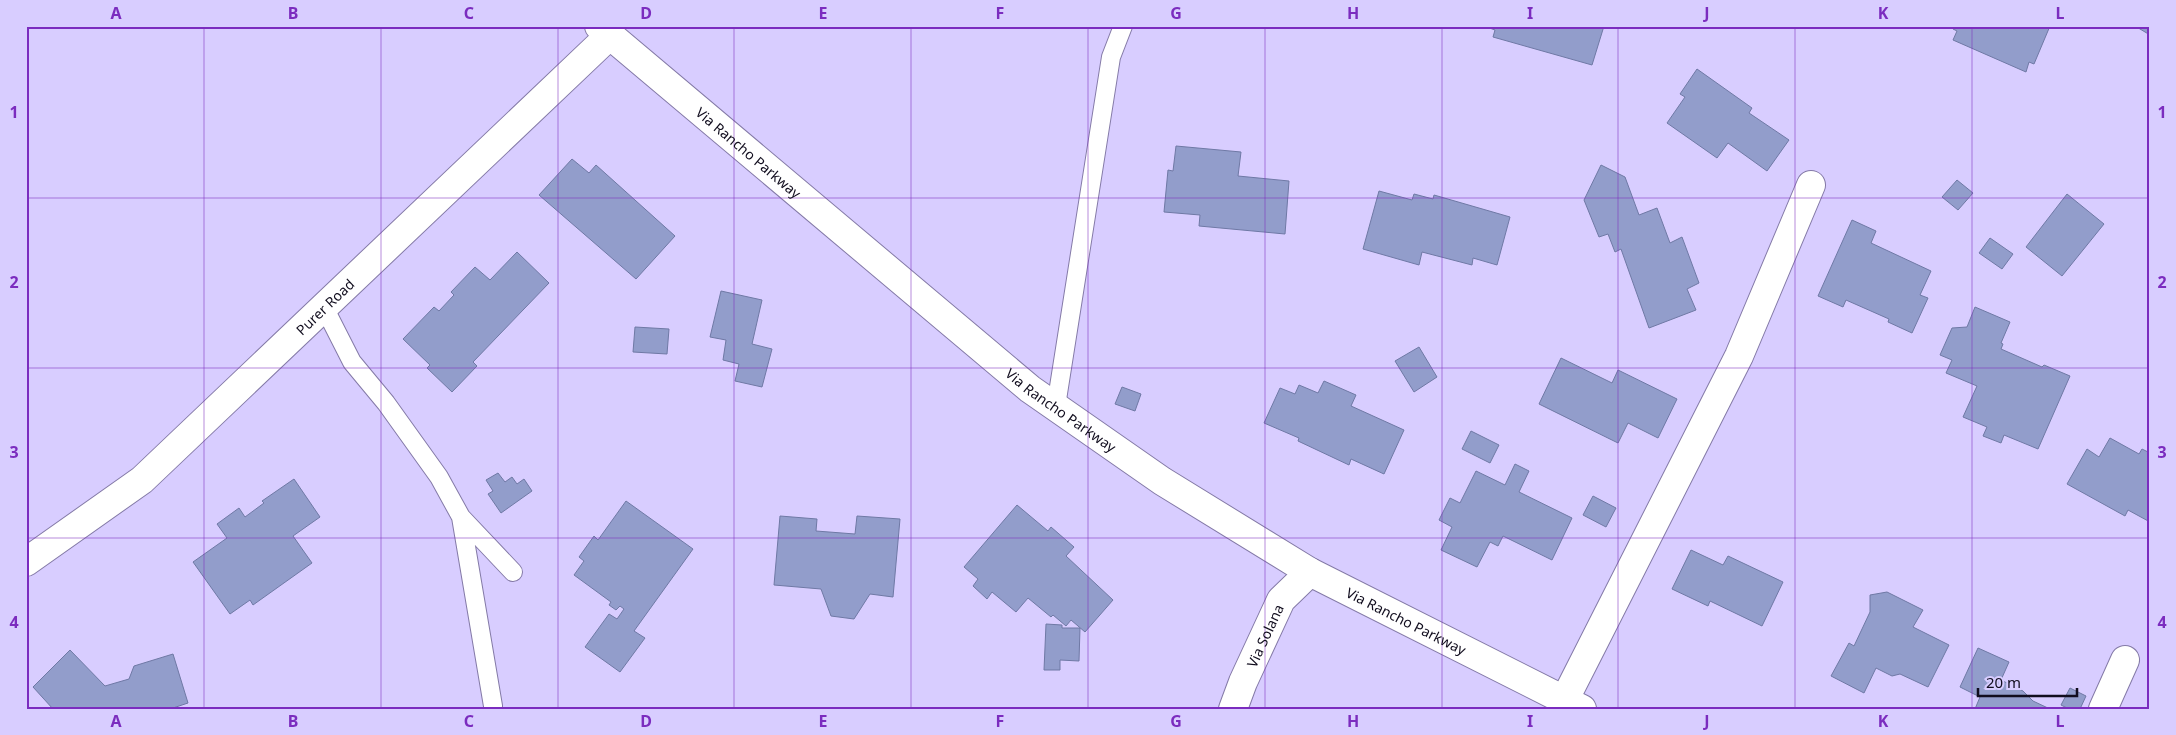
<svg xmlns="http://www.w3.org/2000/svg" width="2176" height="735" font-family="'Noto Sans',sans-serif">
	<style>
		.building { fill: #929dcb; stroke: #6f79a5 }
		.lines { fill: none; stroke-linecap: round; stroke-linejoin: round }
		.service-casing { stroke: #847aa7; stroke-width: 20 }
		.minor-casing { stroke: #847aa7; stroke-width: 30 }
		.primary-casing { stroke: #847aa7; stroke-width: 30 }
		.service { stroke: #fff; stroke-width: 18 }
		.minor { stroke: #fff; stroke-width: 28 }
		.primary { stroke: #fff; stroke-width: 28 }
		.grid { fill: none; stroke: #7b2cbf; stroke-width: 1; stroke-opacity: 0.55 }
		.labels { text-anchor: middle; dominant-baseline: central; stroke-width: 5; stroke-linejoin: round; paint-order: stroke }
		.street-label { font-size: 14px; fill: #110d1e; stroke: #d8cdff }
		.neatline { fill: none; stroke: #7b2cbf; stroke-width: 2 }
		.grid-label { font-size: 16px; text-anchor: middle; font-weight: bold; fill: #7b2cbf }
	</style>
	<rect width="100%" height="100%" fill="#d8cdff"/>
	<path class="building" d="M1484,26H1604L1592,65L1493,37L1495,30Z
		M1954,26H2050L2034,64L2029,62L2026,72L1953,40L1957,31L1953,29Z
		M2135,26H2150V35Z
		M1697,69L1752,108L1749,113L1789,140L1767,171L1728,143L1717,158L1667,123L1685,97L1680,94Z
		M1176,146L1241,152L1238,176L1289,181L1285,234L1199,226L1200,215L1164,212L1168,170L1173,171Z
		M572,159L589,173L596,165L675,236L636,279L539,195Z
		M1601,165L1625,177L1639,215L1657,208L1670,243L1682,237L1699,283L1687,289L1696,310L1649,328L1621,249L1615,252L1608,234L1599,237L1584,200Z
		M1957,180L1973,193L1958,210L1942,197Z
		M1379,191L1412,200L1414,194L1433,199L1434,195L1510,217L1497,265L1473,258L1472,265L1422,252L1419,265L1363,249Z
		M2067,194L2104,224L2062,276L2026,247Z
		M1852,220L1876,231L1871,243L1931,271L1920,295L1928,298L1912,333L1888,322L1889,319L1846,300L1843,307L1818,296Z
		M1990,238L2013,254L2002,269L1979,253Z
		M517,252L549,283L473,362L477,366L452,392L427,368L430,365L403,339L434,307L439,311L454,295L451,292L475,267L490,280Z
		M721,291L762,300L752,344L772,349L762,387L735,381L739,364L723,360L726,340L710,337Z
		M1975,307L2010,322L2001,343L2003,344L2001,349L2042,367L2044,365L2070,376L2038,449L2004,435L2001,443L1983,436L1987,427L1963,417L1977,386L1946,373L1952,360L1940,355L1952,328L1967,327Z
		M635,327L669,329L667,354L633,352Z
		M1419,347L1437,377L1414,392L1395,361Z
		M1561,358L1612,383L1618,370L1677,399L1658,438L1628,423L1618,443L1539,404Z
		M1324,381L1356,395L1351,406L1404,430L1384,474L1351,459L1349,465L1298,441L1299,438L1264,423L1280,388L1295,394L1299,385L1318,393Z
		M1122,387L1141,394L1135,411L1115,404Z
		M1471,431L1499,445L1490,463L1462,449Z
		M2110,438L2139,454L2142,449L2150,453V522L2128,510L2125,516L2067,484L2087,449L2099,457Z
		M1515,464L1529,471L1519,492L1572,518L1552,560L1503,536L1498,546L1490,542L1477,567L1441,550L1452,527L1439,520L1450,498L1460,503L1476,471L1505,485Z
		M498,473L505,482L512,477L517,484L524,479L532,491L501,513L488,494L493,491L486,480Z
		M294,479L320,517L293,536L312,563L253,605L250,600L230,614L193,562L227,538L217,524L239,508L245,517L264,503L262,501Z
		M1593,496L1616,508L1606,527L1583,515Z
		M626,501L693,549L634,631L645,638L620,672L585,647L609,614L617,619L624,609L620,606L616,610L609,605L611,602L574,575L584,561L579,557L594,536L598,540Z
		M1017,505L1048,531L1051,527L1074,547L1066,556L1113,600L1085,632L1071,620L1066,626L1053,615L1051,617L1028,598L1016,612L992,592L987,599L973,586L978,579L964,567Z
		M780,516L817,519L816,531L855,534L857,516L900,519L893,597L870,594L854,619L831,616L821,589L774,585Z
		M1691,550L1723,565L1728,556L1783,582L1762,626L1710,601L1708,606L1672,589Z
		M1887,592L1923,610L1913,627L1949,645L1928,687L1900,674L1892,676L1876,668L1864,693L1831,676L1849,643L1854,646L1870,612V595Z
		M1046,624L1062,625V628H1080L1079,661L1060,660V670H1044Z
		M1978,648L2009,662L2001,680L2023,691L2033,701L2050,709H1975L1980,697L1960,687Z
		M70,650L105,686L129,679L134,666L173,654L188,703L170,709H53L33,687Z
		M2070,688L2086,696L2080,709H2069L2061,705Z"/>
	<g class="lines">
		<g class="service-casing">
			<path id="service" d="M324,307L352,362L386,403L439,477L461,517L493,706
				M1056,406L1111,57L1123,26
				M461,517L513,572"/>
		</g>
		<g class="minor-casing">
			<g id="minor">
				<path id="s1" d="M26,562L142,480L609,36"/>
				<path d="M1564,701L1739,356L1811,185"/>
				<path id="s2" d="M1233,709L1243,682L1281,600L1310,572"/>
				<path d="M2103,709L2125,660"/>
			</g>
		</g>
		<g class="primary-casing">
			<g id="primary">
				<path id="s3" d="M599,26L1030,389L1162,481L1310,572L1582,709"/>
			</g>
		</g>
		<use href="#service" class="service"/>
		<use href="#minor" class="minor"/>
		<use href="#primary" class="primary"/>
	</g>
	<path class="grid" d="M204,26V709M381,26V709M558,26V709M734,26V709M911,26V709M1088,26V709M1265,26V709M1442,26V709M1618,26V709M1795,26V709M1972,26V709M26,198H2150M26,368H2150M26,538H2150"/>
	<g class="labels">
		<g class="street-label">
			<text stroke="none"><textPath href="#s3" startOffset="196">Via Rancho Parkway</textPath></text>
			<text stroke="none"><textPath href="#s1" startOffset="394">Purer Road</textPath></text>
			<text stroke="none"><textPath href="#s3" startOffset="601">Via Rancho Parkway</textPath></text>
			<text stroke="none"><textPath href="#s3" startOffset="1006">Via Rancho Parkway</textPath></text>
			<text stroke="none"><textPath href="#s2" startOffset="80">Via Solana</textPath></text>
		</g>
	</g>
	<rect width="2176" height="735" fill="none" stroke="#d8cdff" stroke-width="55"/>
	<path d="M1978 688v8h99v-8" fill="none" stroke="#110d1e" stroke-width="2.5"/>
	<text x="1986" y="688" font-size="15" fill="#110d1e" stroke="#d8cdff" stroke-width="4" paint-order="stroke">20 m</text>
	<rect x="28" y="28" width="2120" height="680" class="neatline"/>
	<g class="grid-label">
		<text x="116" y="19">A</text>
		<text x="293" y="19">B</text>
		<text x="469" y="19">C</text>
		<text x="646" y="19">D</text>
		<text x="823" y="19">E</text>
		<text x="1000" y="19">F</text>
		<text x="1176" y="19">G</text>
		<text x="1353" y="19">H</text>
		<text x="1530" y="19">I</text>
		<text x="1707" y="19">J</text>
		<text x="1883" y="19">K</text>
		<text x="2060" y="19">L</text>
		<text x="14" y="118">1</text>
		<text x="2162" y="118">1</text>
		<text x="14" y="288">2</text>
		<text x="2162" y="288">2</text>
		<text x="14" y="458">3</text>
		<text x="2162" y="458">3</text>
		<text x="14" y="628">4</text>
		<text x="2162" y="628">4</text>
		<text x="116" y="727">A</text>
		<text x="293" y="727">B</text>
		<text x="469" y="727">C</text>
		<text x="646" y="727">D</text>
		<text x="823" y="727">E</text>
		<text x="1000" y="727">F</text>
		<text x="1176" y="727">G</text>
		<text x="1353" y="727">H</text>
		<text x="1530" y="727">I</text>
		<text x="1707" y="727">J</text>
		<text x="1883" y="727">K</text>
		<text x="2060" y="727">L</text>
	</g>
</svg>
